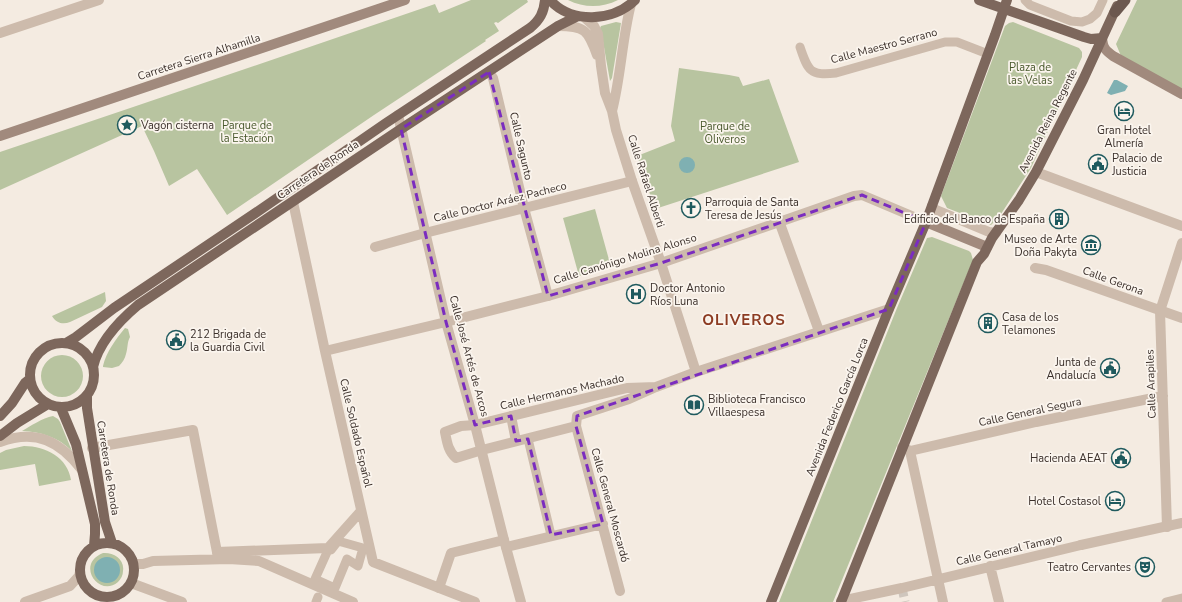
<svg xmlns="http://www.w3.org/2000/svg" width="1182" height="602" font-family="'Nunito Sans',sans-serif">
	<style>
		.green { fill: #b8c4a0 }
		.water { fill: #7fb0b2 }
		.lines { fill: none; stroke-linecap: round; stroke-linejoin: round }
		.pedestrian-tunnel { stroke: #cfc6bd; stroke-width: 9; stroke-dasharray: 9 4.5; stroke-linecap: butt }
		.pedestrian { stroke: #cdbbac; stroke-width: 9 }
		.minor { stroke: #cdbbac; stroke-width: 10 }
		.tertiary { stroke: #cdbbac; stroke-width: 10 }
		.secondary { stroke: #a18a7d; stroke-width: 10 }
		.primary { stroke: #7d675c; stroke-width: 10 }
		.trunk { stroke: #6c584f; stroke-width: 11 }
		.marked { fill: none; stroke: #7b2cbf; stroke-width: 3; stroke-dasharray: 8 5; stroke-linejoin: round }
		.labels { text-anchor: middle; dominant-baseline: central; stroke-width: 3.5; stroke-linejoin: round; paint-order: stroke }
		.street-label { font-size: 11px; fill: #3b302b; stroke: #fbf5ee }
		.park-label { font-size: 11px; fill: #4a5a2e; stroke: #fbf5ee }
		.poi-label { font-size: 11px; fill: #3b302b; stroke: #fbf5ee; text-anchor: start }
		.district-label { font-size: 15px; font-weight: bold; letter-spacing: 1px; fill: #8c3b22; stroke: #fbf5ee }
	</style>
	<rect width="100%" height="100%" fill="#f4ebe1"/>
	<path class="green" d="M471,0H527L528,2L498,23L496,22L494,23L499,31L485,40L486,41L374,115L227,215L197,169L169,186L154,151L142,126L0,190V152C145,103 290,54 435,4L439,13Z
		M568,0H618C602,8 584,8 568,0Z
		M1137,0H1182V90L1121,56L1116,44Z
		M616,22L621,23L612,78L610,81L602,36L600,28L601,26Z
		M1013,22L1079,48L1082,52V57L1031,168L999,217L991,225L947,208L941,196L1005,26L1009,23Z
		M679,68L729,75L739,77L743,86L769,79L799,162L655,209L637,156L675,141L671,126Z
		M595,209L611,267L579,276L563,218Z
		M932,237L969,251L971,253L973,260L833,602H779L897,308L927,238Z
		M105,292L106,301L102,307L70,322C63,325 56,323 52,316Z
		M125,328L128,329L130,337C127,342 128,348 126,354C125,359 122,363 119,366L112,368L103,367V366C106,352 116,339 125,328Z
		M41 376a21 21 0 1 1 42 0a21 21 0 1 1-42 0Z
		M53,416L58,419L60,422L72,451C58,437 41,432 22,431C31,426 42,418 53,416Z
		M24,446C46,446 68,458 71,480L39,486L35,464L0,470V453L6,450Z
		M103,553C113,552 125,559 123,571C123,575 121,579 118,582C99,598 75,564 103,553Z"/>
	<path class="water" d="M1114,80H1117L1128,86L1125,91L1111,95L1107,93Z
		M679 165a8 8 0 1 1 16 0a8 8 0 1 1-16 0Z
		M94 570a13 13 0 1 1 26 0a13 13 0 1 1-26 0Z"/>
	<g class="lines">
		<path class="pedestrian-tunnel" d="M902,588L905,602"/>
		<path class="pedestrian" d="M1025,0L1030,5L1071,21L1082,22L1090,19L1097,13L1103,0
			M800,47C808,71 810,76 836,73L945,42H957L988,54
			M528,439L551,535
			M338,541L363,548L358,566L347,559L335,588L315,579L328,550H331Z
			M316,602L318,597
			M1166,602L1182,598"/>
		<path class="minor" d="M0,33L99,0
			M489,72L493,78L524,208L548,296
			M1036,172L1182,226
			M932,206L934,209L989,232L996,233
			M779,221L819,331
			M375,247L425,233L632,181
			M661,263L696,372
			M656,387L627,388L475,425L461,426L445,432C447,442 448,451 456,458L482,450L576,426L577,416L629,399L656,387L696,372L889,309
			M511,416L516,441
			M576,426L620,591
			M0,442C36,429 60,441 82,470
			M902,447L910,451L1036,422L1163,396
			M92,448L193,430L217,552
			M910,451L943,602
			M1167,527L1160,311L1182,243
			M506,547L603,524
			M990,566L999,602
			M439,588L451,553L504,540
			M841,601L902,588L1081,545
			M25,602L70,586L79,576L80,572"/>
		<path class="tertiary" d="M584,17L594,26L598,34L601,66L605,93L612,111L616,130L632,181L661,263
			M558,26C585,26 588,30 597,55
			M612,111C621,76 622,39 631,4
			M398,115L446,322L475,425L504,540L521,602
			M293,202L325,351L373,562L475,602
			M1035,268L1046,270L1182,318
			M325,351L446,322L548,296L661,263L854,196L862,195L926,222
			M1081,545L1182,523
			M218,556L217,552L328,548L361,511
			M134,564H143L153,561L229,559L259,561L353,602
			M131,583L182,602"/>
		<path class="secondary" d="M1102,38C1103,48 1105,50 1113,56L1182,94
			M0,136L405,0
			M926,222L987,247"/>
		<path class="primary" d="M550,0C571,24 613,22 635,0
			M979,0L1084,37L1091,39L1102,38
			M30 375a32 32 0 1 1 64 0a32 32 0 1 1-64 0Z
			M66,343L76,337L114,308L254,214L386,123L530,28C540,20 544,12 545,0
			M93,367C99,342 119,321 138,305L401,129L558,26L578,16
			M87,395V408L105,522L112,543
			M61,408L76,444L95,524V534L94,546
			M0,416L12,403L25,383L30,379
			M0,436L17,423L48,404
			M80 570a27 27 0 1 1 54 0a27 27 0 1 1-54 0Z
			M771,602L889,309L926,222L995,35L1007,0
			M841,602L977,262L984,254L992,238L1019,200L1036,172L1083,80L1117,6"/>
		<path class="trunk" d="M1115,12L1125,0"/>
	</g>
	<path class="marked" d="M489,72L548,296L661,263L862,195L926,222L889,309L577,416L576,426L603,524L551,535L528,439L516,441L511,416L475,425L446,322L401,129Z"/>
	<defs>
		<g id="hotel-ring" transform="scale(1)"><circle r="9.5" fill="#fbf5ee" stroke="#1f5a5e" stroke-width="1.5"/><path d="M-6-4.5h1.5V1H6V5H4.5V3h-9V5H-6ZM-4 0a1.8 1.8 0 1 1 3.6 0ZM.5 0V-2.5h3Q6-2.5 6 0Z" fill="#1f5a5e"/></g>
		<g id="sight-ring" transform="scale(1)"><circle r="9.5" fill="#fbf5ee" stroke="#1f5a5e" stroke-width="1.5"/><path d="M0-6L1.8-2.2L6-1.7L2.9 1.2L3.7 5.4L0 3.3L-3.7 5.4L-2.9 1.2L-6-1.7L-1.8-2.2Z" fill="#1f5a5e"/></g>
		<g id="civic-ring" transform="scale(1)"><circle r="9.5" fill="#fbf5ee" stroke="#1f5a5e" stroke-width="1.5"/><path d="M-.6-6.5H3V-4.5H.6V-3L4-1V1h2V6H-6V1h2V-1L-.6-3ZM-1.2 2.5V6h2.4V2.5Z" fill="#1f5a5e"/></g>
		<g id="church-ring" transform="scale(1)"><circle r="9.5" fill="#fbf5ee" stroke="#1f5a5e" stroke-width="1.5"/><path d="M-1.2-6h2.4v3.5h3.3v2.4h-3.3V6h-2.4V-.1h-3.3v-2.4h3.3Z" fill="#1f5a5e"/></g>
		<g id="building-ring" transform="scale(1)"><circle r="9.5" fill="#fbf5ee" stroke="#1f5a5e" stroke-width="1.5"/><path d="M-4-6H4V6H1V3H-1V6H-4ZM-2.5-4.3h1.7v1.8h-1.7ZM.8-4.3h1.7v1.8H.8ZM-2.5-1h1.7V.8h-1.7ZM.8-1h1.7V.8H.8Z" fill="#1f5a5e"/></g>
		<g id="museum-ring" transform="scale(1)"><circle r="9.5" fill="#fbf5ee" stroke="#1f5a5e" stroke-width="1.5"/><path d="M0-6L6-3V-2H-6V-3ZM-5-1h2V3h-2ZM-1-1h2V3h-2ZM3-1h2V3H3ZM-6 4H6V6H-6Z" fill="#1f5a5e"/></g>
		<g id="hospital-ring" transform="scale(1)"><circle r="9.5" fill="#fbf5ee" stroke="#1f5a5e" stroke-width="1.5"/><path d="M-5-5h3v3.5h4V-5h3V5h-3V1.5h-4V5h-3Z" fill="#1f5a5e"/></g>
		<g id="library-ring" transform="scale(1)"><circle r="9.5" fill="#fbf5ee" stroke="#1f5a5e" stroke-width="1.5"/><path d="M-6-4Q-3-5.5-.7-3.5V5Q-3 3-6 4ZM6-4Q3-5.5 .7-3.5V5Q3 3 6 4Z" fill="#1f5a5e"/></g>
		<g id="theatre-ring" transform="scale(1)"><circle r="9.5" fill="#fbf5ee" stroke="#1f5a5e" stroke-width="1.5"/><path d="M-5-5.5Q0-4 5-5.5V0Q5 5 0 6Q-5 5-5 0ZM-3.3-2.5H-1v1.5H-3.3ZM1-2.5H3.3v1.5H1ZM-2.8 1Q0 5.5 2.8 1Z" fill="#1f5a5e"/></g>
	</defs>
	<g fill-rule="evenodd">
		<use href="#hotel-ring" x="1124" y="111"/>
		<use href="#sight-ring" x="127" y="125"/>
		<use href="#civic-ring" x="1098" y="164"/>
		<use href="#church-ring" x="691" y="208"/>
		<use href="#building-ring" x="1059" y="219"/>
		<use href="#museum-ring" x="1091" y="245"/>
		<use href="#hospital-ring" x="636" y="294"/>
		<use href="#building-ring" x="988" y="323"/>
		<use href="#civic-ring" x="176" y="340"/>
		<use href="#civic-ring" x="1110" y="368"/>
		<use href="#library-ring" x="694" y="405"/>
		<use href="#civic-ring" x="1121" y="458"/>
		<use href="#hotel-ring" x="1115" y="501"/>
		<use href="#theatre-ring" x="1145" y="567"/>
	</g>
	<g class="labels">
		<g class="street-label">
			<text transform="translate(884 46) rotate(-15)">Calle Maestro Serrano</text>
			<text transform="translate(199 57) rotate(-18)">Carretera Sierra Alhamilla</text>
			<text transform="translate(1048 121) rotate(-63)">Avenida Reina Regente</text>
			<text transform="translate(521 146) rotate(77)">Calle Sagunto</text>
			<text transform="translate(318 170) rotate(-34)">Carretera de Ronda</text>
			<text transform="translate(646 181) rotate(72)">Calle Rafael Alberti</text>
			<text transform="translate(500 202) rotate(-14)">Calle Doctor Aráez Pacheco</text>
			<text transform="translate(625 259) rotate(-17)">Calle Canónigo Molina Alonso</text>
			<text transform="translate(1113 281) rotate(20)">Calle Gerona</text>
			<text transform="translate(469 356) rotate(75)">Calle José Artés de Arcos</text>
			<text transform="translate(1151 384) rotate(-92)">Calle Arapiles</text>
			<text transform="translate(562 392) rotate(-13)">Calle Hermanos Machado</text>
			<text transform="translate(837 407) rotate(-68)">Avenida Federico García Lorca</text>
			<text transform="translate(1030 412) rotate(-12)">Calle General Segura</text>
			<text transform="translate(356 433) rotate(77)">Calle Soldado Español</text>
			<text transform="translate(108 468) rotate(81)">Carretera de Ronda</text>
			<text transform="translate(610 505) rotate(75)">Calle General Moscardó</text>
			<text transform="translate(1009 550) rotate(-13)">Calle General Tamayo</text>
		</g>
		<g class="park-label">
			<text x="1030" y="67">Plaza de<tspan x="1030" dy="13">las Velas</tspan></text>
			<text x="247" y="125">Parque de<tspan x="247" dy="13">la Estación</tspan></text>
			<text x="725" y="126">Parque de<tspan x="725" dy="13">Oliveros</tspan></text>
		</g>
		<g class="poi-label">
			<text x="141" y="125">Vagón cisterna</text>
			<text x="1124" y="130" text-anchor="middle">Gran Hotel<tspan x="1124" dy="13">Almería</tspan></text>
			<text x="1112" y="158">Palacio de<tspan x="1112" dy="13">Justicia</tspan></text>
			<text x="705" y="202">Parroquia de Santa<tspan x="705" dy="13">Teresa de Jesús</tspan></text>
			<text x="1045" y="219" text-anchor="end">Edificio del Banco de España</text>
			<text x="1077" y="239" text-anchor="end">Museo de Arte<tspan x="1077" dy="13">Doña Pakyta</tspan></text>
			<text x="650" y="288">Doctor Antonio<tspan x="650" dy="13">Ríos Luna</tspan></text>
			<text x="1002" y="317">Casa de los<tspan x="1002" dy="13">Telamones</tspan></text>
			<text x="190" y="334">212 Brigada de<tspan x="190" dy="13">la Guardia Civil</tspan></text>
			<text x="1096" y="362" text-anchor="end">Junta de<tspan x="1096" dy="13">Andalucía</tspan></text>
			<text x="708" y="399">Biblioteca Francisco<tspan x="708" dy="13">Villaespesa</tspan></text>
			<text x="1107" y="458" text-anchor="end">Hacienda AEAT</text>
			<text x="1101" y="501" text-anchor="end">Hotel Costasol</text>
			<text x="1131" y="567" text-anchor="end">Teatro Cervantes</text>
		</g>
		<g class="district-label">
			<text x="744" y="320">OLIVEROS</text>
		</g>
	</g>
</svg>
